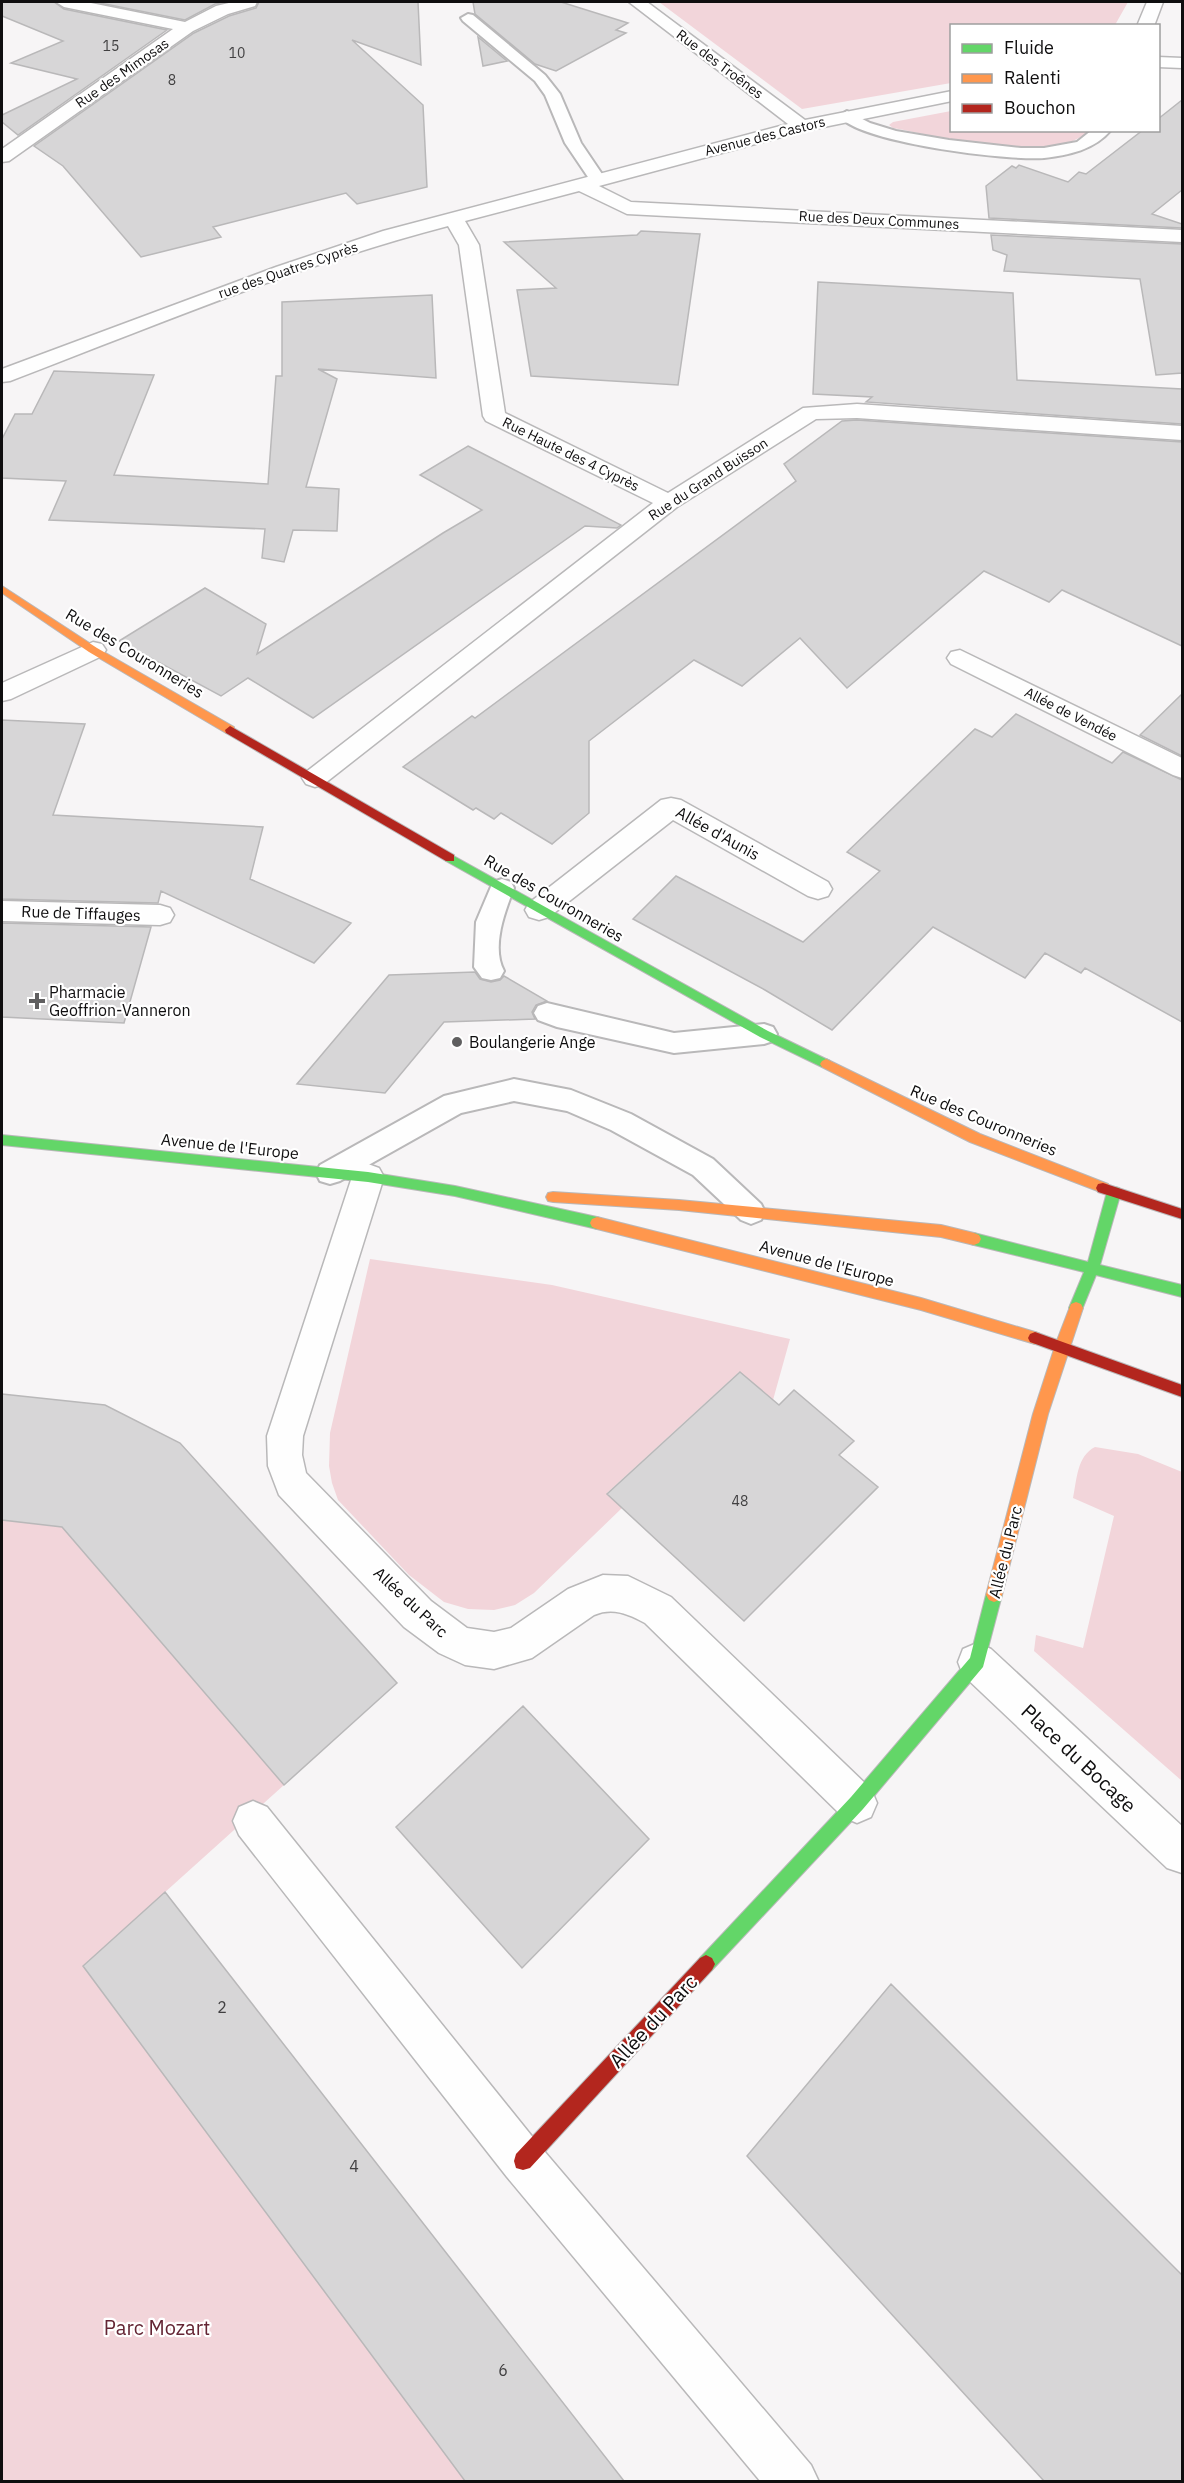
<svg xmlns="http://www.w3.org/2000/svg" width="1184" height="2483" font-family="'IBM Plex Sans',sans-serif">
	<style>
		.green { fill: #f2d5da }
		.building { fill: #d7d6d7; stroke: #b9b8b9; stroke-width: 1.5 }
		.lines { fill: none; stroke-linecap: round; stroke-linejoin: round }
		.lane-casing { stroke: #b9b8b9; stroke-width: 4 }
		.street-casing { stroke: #b9b8b9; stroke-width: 3 }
		.fast-casing { stroke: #b9b8b9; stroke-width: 2 }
		.slow-casing { stroke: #b9b8b9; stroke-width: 2 }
		.jam-casing { stroke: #b9b8b9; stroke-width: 2 }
		.lane { fill: #fefefe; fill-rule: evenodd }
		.street { fill: #fefefe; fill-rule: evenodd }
		.fast { fill: #63d668; fill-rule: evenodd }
		.slow { fill: #ff974d; fill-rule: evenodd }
		.jam { fill: #b3261e; fill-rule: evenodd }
		.poi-dot { fill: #605f60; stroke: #fff; stroke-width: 2 }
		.labels { text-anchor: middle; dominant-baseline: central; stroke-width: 4.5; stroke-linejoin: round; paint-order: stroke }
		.number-label { font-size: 14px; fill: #414041 }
		.far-street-label { font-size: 14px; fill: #0f0e0f; stroke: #fff }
		.street-label { font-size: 16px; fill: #0f0e0f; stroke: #fff }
		.poi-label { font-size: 16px; fill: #0f0e0f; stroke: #fff; text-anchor: start }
		.near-number-label { font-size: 16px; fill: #414041 }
		.near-street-label { font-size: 20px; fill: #0f0e0f; stroke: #fff }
		.near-park-label { font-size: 20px; fill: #642534; stroke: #fff }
	</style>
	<rect width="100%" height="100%" fill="#f7f5f6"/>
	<path class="green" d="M659,2H1128L1115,25L952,26L951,83L802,109Z
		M951,111L952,130L1089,131C1049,167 943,137 893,128L889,125L893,122Z
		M370,1259L552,1285L790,1339L773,1400L739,1372L607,1493L622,1508L534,1593L515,1605L494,1610L468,1609L444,1602L409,1575L338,1500L332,1483L329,1466L330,1433Z
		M1095,1447L1138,1454L1182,1472V1781L1034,1651L1036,1635L1083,1648L1114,1516L1073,1498C1077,1479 1077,1456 1095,1447Z
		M2,1520L62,1527L284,1785L83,1966L465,2481L2,2482Z"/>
	<path class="building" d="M2,2H54L64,9L167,30L18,135L2,122V115L77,79L11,63L63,41L2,16Z
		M95,2H225L215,4L185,20Z
		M259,2H418L421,65L352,40L423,105L427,187L357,204L346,193L213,227L221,237L141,257L63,166L34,146L194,33L229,16L256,8Z
		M473,2H561L628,23L616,30L626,33L556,71L535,64L475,14Z
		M478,37L507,61L483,66Z
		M1182,100V190L1152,214L1182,224V228L989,218L986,186L1012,166L1016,168L1019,165L1068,182L1079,172L1086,174L1143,130H1158V119Z
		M641,231L700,234L678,385L531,376L517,290L556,288L504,242L637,235Z
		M991,235L1182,244V373L1156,375L1140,279L1004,271L1007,255L993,250Z
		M818,282L1013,293L1017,380L1182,389V424L866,402L872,397L813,394Z
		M432,295L436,378L318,369L337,379L306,487L339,489L337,531L293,530L284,562L262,558L265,529L49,520L66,481L2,478V439L15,414H32L54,371L154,375L114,475L268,484L276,376H282V302Z
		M857,420L1182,442V646L1062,590L1049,602L984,571L847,688L800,638L742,686L694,660L589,741V813L552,844L501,813L494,819L476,808L473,810L403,767L472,716L475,718L796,481L784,464L842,421Z
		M468,446L621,525L617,528L585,526L313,718L248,678L221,696L119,641L205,588L266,624L257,654L443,533L482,510L420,475Z
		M1182,694V756L1140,735Z
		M1016,714L1112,763L1123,752L1182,780V1022L1085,968L1081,973L1045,953L1025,978L933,927L832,1030L765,990L633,919L676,876L803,942L880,871L847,852L975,729L992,737Z
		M2,720L85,724L53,815L263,827L250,879L351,923L314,963L161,891L158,903L2,899Z
		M2,923L151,927L124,1023L2,1017Z
		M475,972L480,979L491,982L500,980L504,976L547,1001L536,1005L532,1012L535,1019L444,1022L385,1093L297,1084L389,975Z
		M740,1372L779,1405L794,1390L854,1441L839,1455L878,1487L744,1621L607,1494Z
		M2,1394L105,1405L180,1443L397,1683L284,1785L62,1527L2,1520Z
		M523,1706L649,1839L522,1968L396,1827Z
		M165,1892L624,2481H465L83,1966Z
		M891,1984L1182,2275V2481H1044L747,2156Z"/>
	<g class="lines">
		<g class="lane-casing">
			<path id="lane" d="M468,14L473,15L545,75L560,94L581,143L606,180L604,183H592L590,180L565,143L545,95L535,81L463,21L461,18Z
				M847,111L870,123L896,131L949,140L1021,148H1044L1077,142L1092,130H1111C1094,150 1069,155 1044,158C1009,161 860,143 839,116Z
				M502,879L511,882L514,888C505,911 491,947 504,971L500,978L491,980L482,978L474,967L476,922L493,882Z
				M547,1003L674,1033L764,1024L773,1027L777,1034L773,1041L764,1044L674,1053L557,1027L538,1020L534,1013L538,1006Z
				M514,1079L571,1090L631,1114L713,1159L761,1204L765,1212L761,1220L751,1224L741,1220L693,1175L611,1130L567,1111L514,1101L461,1113L340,1181L330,1184L320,1181L316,1173L320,1165L444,1096Z"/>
		</g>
		<g class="street-casing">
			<path id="street" d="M56,2H86L185,22L216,6L233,2H257L255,6L228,14L193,31L9,161L2,162V149L173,29L64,7Z
				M629,2H647L805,120L952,91V101L804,131L599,186L631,202L1182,230V242L627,214L579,191L465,221L479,245L505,413L668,493L803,408L857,404L1182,426V440L857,418L816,419L677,507L324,784L315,787L306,784L302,778L306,772L653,503L486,421L483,416L459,245L448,226C298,265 154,326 10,381L2,382V369L276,267L383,231L788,124Z
				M1147,2H1163L1154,26H1137Z
				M1158,57L1182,58V68L1158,67Z
				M93,642L102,644L106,650L102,656L11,699L2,701V683Z
				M960,650L1182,758V778L1173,775L951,664L947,658L951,652Z
				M671,798L681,800L828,882L832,889L828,896L818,899L808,896L673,820L549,917L539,920L529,917L525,910L529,903L661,800Z
				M2,901L160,905L170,908L174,915L170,922L160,925L2,921Z
				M368,1164L379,1168L384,1177L303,1436L302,1455L306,1473L431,1601L467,1628L494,1632L511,1628L568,1589L603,1575L628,1576L671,1597L871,1789L877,1803L871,1817L857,1823L843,1817L645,1623C628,1614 613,1607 594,1615L532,1658L494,1669L465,1665L439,1653L404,1627L279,1495L268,1466L267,1436L352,1177L357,1168Z
				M977,1643L991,1649L1182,1826V1873L1167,1868L963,1675L958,1662L963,1649Z
				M253,1801L267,1807L539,2145L811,2465L819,2482H761L507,2177L239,1835L233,1821L239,1807Z"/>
		</g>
		<g class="fast-casing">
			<path id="fast" d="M450,854L768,1031L830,1061L832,1064L830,1067H822L760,1037L446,861L444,858Z
				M2,1135L368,1172L455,1186L597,1217L602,1219L604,1223L602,1227L597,1229L455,1196L368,1182L2,1145Z
				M1114,1187L1119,1188L1121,1192L1100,1265L1182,1285V1297L1096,1275L1081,1312L1076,1314L1071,1312L1069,1308L1084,1272L974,1245L969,1243L967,1239L969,1235L974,1233L1088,1262L1107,1192L1109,1188Z
				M994,1588L999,1590L1002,1595L983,1667L863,1809L712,1970L706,1973L700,1970L697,1964L700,1958L851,1797L970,1658L986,1595L989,1590Z"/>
		</g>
		<g class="slow-casing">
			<path id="slow" d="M2,586L97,648L234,727V733H226L89,652L2,593Z
				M826,1059L980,1134L1108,1184L1110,1188L1108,1192L1103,1193L970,1142L822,1067L820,1064L822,1061Z
				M553,1192L679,1200L941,1225L974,1233L979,1235L981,1239L979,1243L974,1245L941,1237L679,1210L553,1202L548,1201L546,1197L548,1193Z
				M597,1217L921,1298L1035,1332L1040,1334L1042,1338L1040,1342L1035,1344L921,1310L597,1229L592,1227L590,1223L592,1219Z
				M1076,1302L1081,1304L1083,1308L1048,1414L1002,1595L999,1600L994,1602L989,1600L986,1595L1033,1414L1056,1343L1071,1304Z"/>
		</g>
		<g class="jam-casing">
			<path id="jam" d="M230,726L454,855V861H446L226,733L225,730Z
				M1103,1183L1182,1209V1219L1098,1192L1096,1188L1098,1184Z
				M1035,1332L1182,1385V1397L1030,1342L1028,1338L1030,1334Z
				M706,1955L712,1958L715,1964L712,1970L530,2168L523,2170L516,2168L514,2161L516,2154L700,1958Z"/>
		</g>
		<use href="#lane" class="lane"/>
		<use href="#street" class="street"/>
		<use href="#fast" class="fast"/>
		<use href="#slow" class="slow"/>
		<use href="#jam" class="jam"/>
	</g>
	<g class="poi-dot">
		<path d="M34 992h6v6h6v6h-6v6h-6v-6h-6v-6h6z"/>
		<circle cx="457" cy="1042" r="6"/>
	</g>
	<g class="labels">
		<g class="number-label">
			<text x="111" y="46">15</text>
			<text x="237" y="53">10</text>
			<text x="172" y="80">8</text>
			<text x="740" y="1501">48</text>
		</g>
		<g class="far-street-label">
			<text transform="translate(720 64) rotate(37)">Rue des Troênes</text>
			<text transform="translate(122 73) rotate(-35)">Rue des Mimosas</text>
			<text transform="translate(765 136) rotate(-14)">Avenue des Castors</text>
			<text transform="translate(879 220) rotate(3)">Rue des Deux Communes</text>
			<text transform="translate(288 270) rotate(-19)">rue des Quatres Cyprès</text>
			<text transform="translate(571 454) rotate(26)">Rue Haute des 4 Cyprès</text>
			<text transform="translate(708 479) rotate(-33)">Rue du Grand Buisson</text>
			<text transform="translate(1071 714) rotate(27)">Allée de Vendée</text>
		</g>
		<g class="street-label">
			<text transform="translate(135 653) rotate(31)">Rue des Couronneries</text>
			<text transform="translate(718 833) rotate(29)">Allée d'Aunis</text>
			<text transform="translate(554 898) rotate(30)">Rue des Couronneries</text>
			<text transform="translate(81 913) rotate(2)">Rue de Tiffauges</text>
			<text transform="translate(984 1120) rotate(23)">Rue des Couronneries</text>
			<text transform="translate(230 1146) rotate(6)">Avenue de l'Europe</text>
			<text transform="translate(827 1263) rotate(15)">Avenue de l'Europe</text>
			<text transform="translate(1005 1552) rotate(-76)">Allée du Parc</text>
			<text transform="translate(411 1602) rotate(43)">Allée du Parc</text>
		</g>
		<g class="poi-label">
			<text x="49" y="992">Pharmacie<tspan x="49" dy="18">Geoffrion-Vanneron</tspan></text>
			<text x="469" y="1042">Boulangerie Ange</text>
		</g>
		<g class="near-number-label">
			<text x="222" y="2007">2</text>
			<text x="354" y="2166">4</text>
			<text x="503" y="2370">6</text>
		</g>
		<g class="near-street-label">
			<text transform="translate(1079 1758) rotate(43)">Place du Bocage</text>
			<text transform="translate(653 2021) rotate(-47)">Allée du Parc</text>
		</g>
		<g class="near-park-label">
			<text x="157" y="2327">Parc Mozart</text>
		</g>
	</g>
	<rect width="1184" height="2483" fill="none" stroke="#0f0e0f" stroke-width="6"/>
	<rect x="950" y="24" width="210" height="108" fill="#ffffff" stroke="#9f9f9f" stroke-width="1.5"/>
	<rect x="962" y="44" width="30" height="9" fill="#63d668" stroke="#9f9f9f" stroke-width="1.5"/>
	<text x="1004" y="54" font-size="18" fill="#0f0e0f">Fluide</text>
	<rect x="962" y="74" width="30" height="9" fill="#ff974d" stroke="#9f9f9f" stroke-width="1.5"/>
	<text x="1004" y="84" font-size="18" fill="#0f0e0f">Ralenti</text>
	<rect x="962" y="104" width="30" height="9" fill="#b3261e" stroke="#9f9f9f" stroke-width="1.5"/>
	<text x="1004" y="114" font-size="18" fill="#0f0e0f">Bouchon</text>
</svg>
